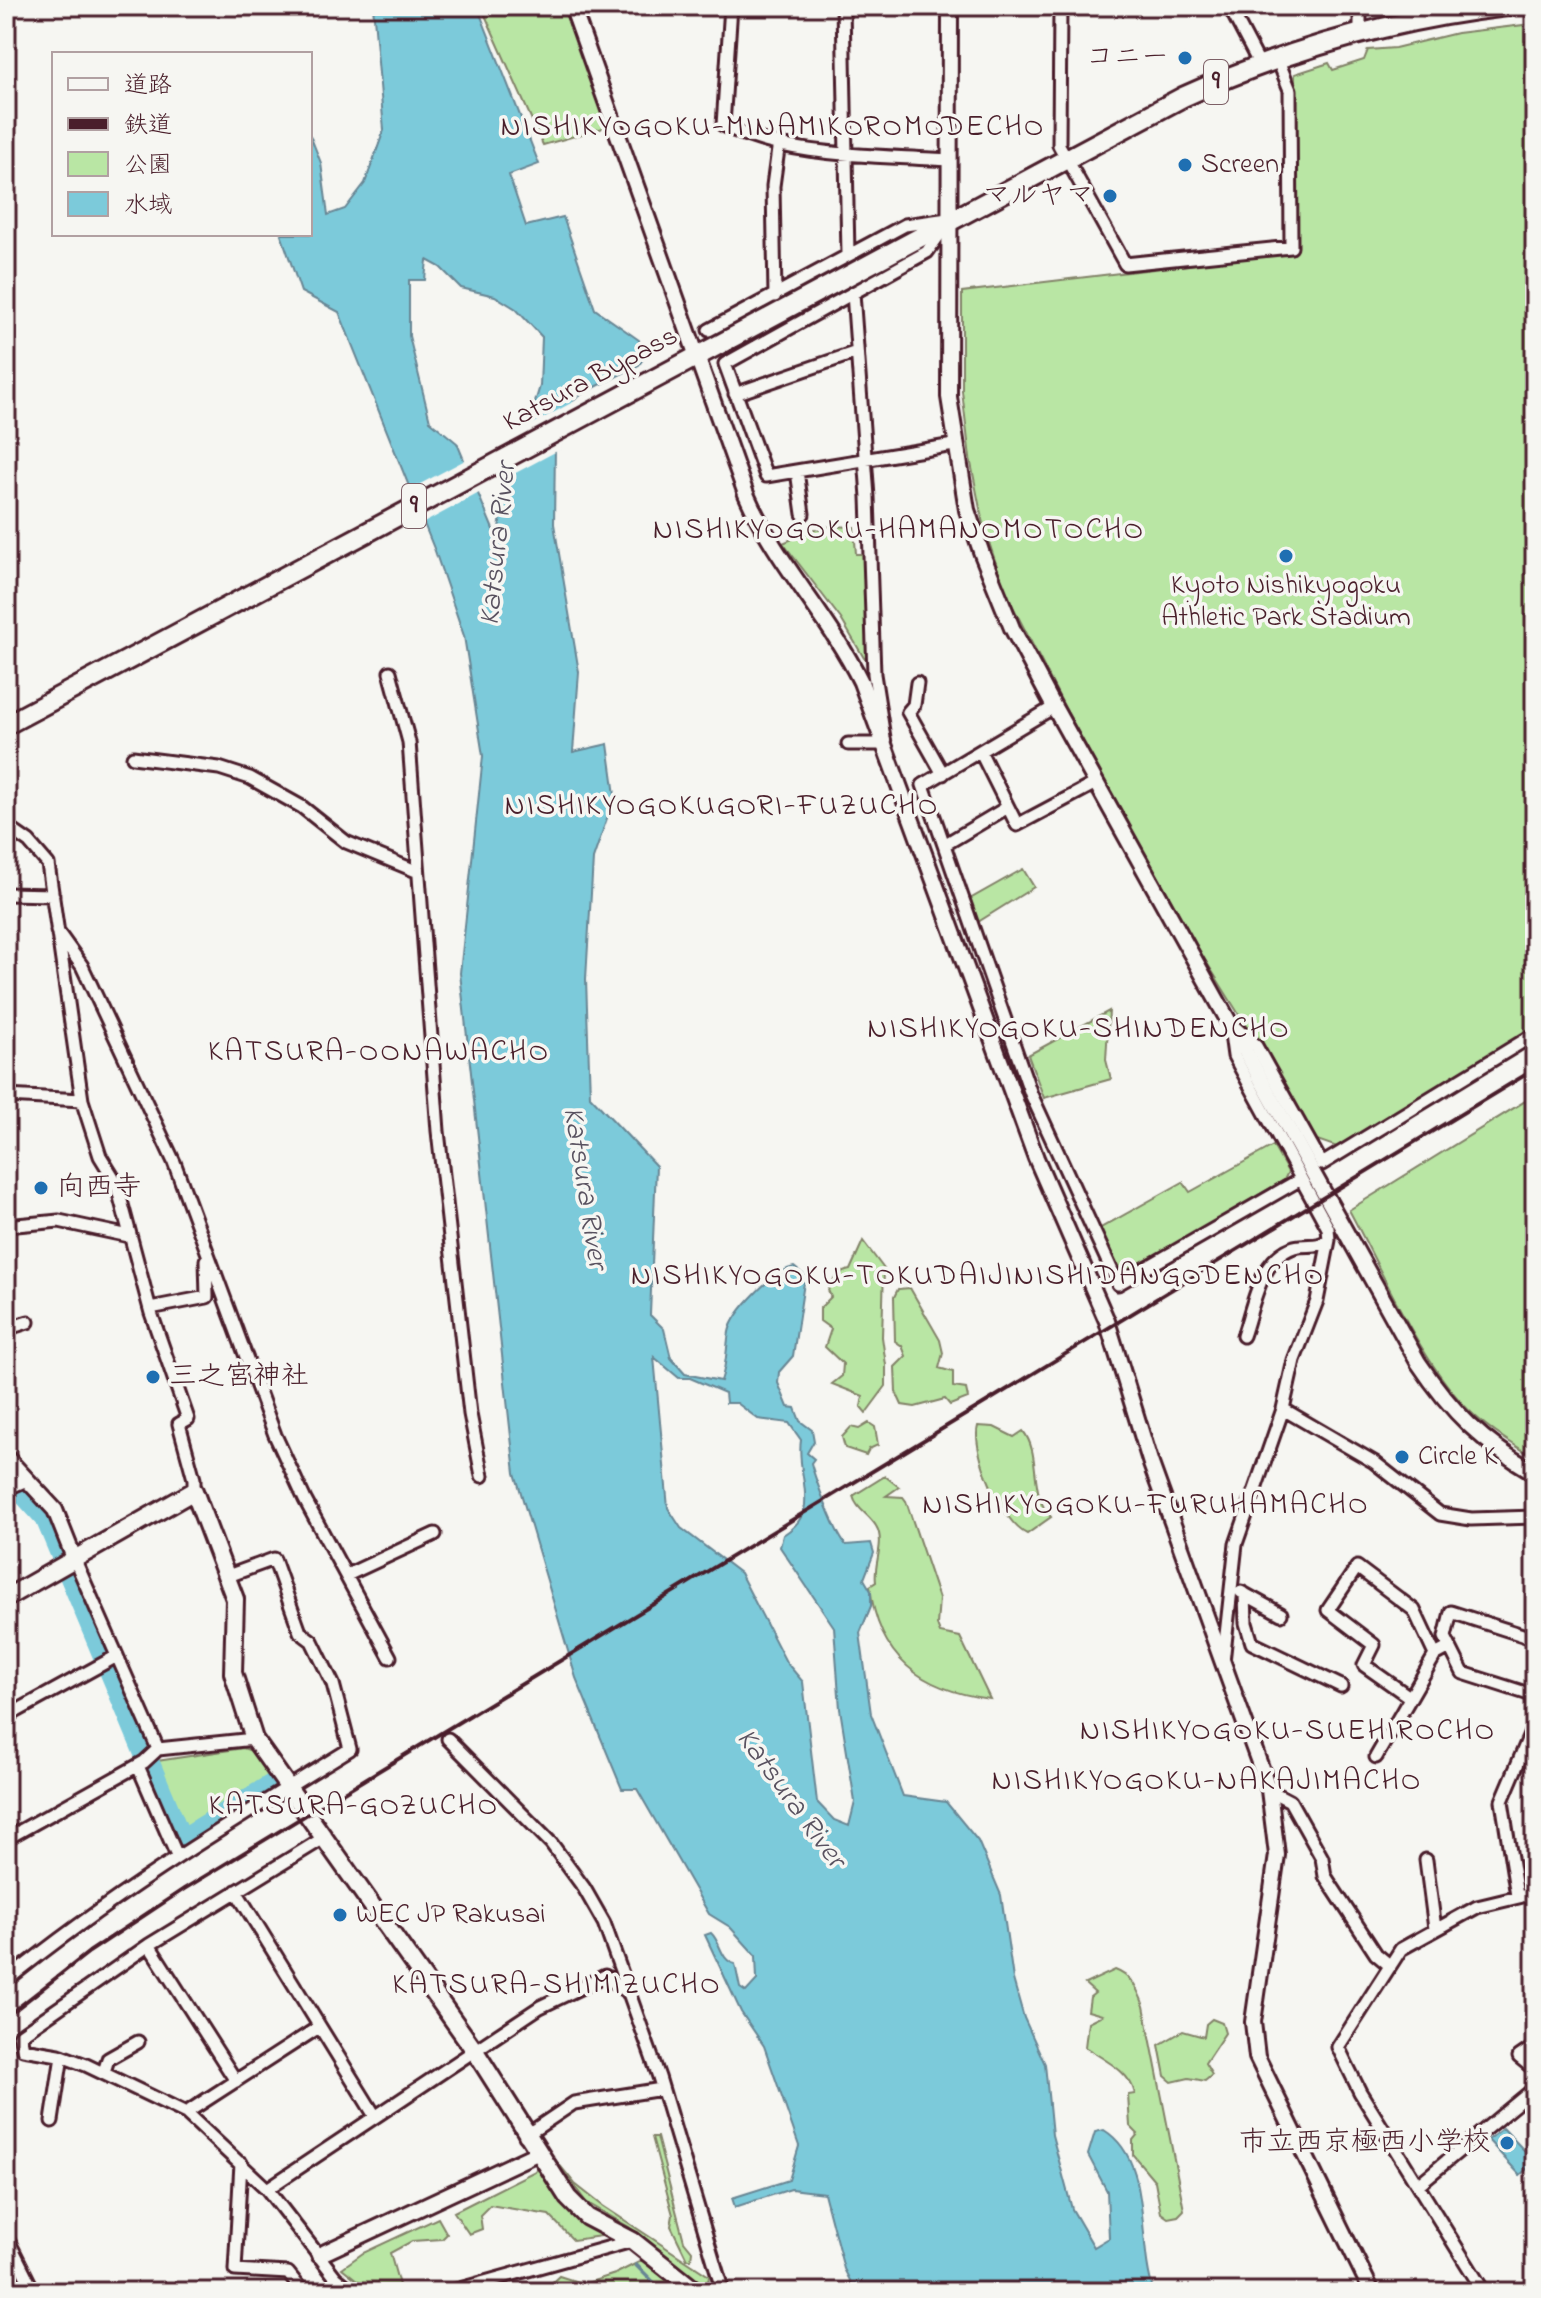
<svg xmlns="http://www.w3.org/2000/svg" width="1541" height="2298" font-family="'Indie Flower','Klee One',sans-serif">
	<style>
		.green { fill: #b9e6a4; stroke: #828268; stroke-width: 2 }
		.water { fill: #7ccada; stroke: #688694; stroke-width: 2; fill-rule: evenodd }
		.pier { fill: #f6f6f2 }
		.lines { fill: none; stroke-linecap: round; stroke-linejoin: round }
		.stream { stroke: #688694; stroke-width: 4 }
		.river { stroke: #7ccada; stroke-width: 22 }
		.minor-casing { stroke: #4a1f2b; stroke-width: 17 }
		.tertiary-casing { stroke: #4a1f2b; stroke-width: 20 }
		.secondary-casing { stroke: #4a1f2b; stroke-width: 22 }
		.trunk-casing { stroke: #4a1f2b; stroke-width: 24 }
		.minor { stroke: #f6f6f2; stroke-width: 11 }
		.tertiary { stroke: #f6f6f2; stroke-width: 14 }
		.secondary { stroke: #f6f6f2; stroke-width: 16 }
		.trunk { stroke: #f6f6f2; stroke-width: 18 }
		.rail { stroke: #4a1f2b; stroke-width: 4 }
		.poi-dot { fill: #1f6fb2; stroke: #f6f6f2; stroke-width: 3 }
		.labels { text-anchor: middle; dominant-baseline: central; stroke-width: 7; stroke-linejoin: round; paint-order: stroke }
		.shield { fill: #f6f6f2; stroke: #7e6067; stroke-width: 2 }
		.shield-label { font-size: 26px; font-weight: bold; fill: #4a1f2b }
		.poi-label { font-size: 28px; fill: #4a1f2b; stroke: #f6f6f2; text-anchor: start }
		.street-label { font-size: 28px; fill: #4a1f2b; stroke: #f6f6f2 }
		.neighbourhood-label { font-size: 30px; letter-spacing: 2px; fill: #4a1f2b; stroke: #f6f6f2 }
		.water-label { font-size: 30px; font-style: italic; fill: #595260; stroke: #f6f6f2 }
	</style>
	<rect width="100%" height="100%" fill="#f6f6f2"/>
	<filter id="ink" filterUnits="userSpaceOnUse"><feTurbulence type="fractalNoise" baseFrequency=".0125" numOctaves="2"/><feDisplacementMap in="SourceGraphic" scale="16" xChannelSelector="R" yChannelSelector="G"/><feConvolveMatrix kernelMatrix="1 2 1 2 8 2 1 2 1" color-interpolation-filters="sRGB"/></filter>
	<g filter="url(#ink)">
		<path class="green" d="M481,6H568L610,126L543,145Z
			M1524,25V41L1535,42V1027L1337,1147L1317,1140L1202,955L1065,708L1005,591L983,524L970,458L962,391V292L1295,252V74L1329,63L1333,70L1364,60L1368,50L1395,48L1457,33Z
			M829,526L854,527L856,554H864L870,658H864L841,619L783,543L815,529L829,532Z
			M1023,869L1034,887L978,922L970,899Z
			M1109,1011L1106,1060L1111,1079L1044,1098L1028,1055Z
			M1535,1095V1458C1509,1442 1481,1425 1461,1402C1416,1352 1381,1269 1349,1210Z
			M1273,1146L1288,1172L1284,1180L1126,1273L1119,1272L1099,1229L1183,1182L1190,1192Z
			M863,1241L884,1269L882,1337L886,1365V1386L866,1413L861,1407L863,1396L832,1384L842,1376L843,1364L825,1347L831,1329L820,1321V1308L831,1297L828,1290C833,1279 838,1272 850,1270Z
			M910,1288L940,1340L943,1353L939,1368L953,1372V1387L966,1389L968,1398L950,1405L945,1399L915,1407L902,1405L896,1392L895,1367L906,1356L902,1346L895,1341L894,1297L898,1289Z
			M869,1423L875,1427L878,1445L869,1449L866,1455L845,1448L842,1437L851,1427L859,1429Z
			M978,1426L994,1427L1014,1437L1023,1431C1042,1454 1028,1494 1051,1517L1027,1534C1002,1523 971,1451 978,1426Z
			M885,1476L899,1487L886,1496L903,1497L906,1501L939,1599L937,1625L940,1633L960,1637L990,1699C921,1690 878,1658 870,1586L876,1582C873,1564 886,1542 876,1526C870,1515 856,1509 853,1496Z
			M243,1748L255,1752L272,1780L184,1834L154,1764L157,1761Z
			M1115,1970C1132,1976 1138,1990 1144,2006L1184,2210L1178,2216L1168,2218L1161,2213L1155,2181L1133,2155V2140L1138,2134L1130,2126L1128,2095L1135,2094C1130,2071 1104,2060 1085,2047L1088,2022L1102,2015L1088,2011L1090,1997L1095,1993L1085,1984Z
			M1212,2019L1222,2023L1225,2033L1205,2063L1212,2075L1205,2081L1189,2078L1172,2082L1165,2076L1159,2045L1183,2031L1204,2037L1206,2024Z
			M652,2137H657L684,2241L692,2251L691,2259H687L671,2226L673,2215Z
			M553,2157L575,2184L603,2206L709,2276L707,2290L629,2227L586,2202Z
			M537,2170L546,2172L608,2235L573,2240L549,2215L490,2205L480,2215L482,2229L469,2234L454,2212Z
			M438,2218L447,2234L442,2239L412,2241L390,2253L401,2292H372L342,2268L363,2253Z
			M645,2259L682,2292H542L559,2276L584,2284L615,2274Z"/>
		<path class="water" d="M373,6H477L539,164L509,175L526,226L563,217L595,309L639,340L644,357L639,365L576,397L555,447L554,524L579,672L573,752L608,744L615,795L593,859L586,979L590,1096L656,1166L650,1315L664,1329L671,1358L685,1374L721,1381C727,1364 726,1349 729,1332C733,1312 773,1271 794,1267L805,1276L793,1356L779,1372L778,1383L788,1407L795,1408L800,1421L812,1430L814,1441L807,1453L814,1459L811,1463C815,1479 836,1535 846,1545L871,1543L874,1553L864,1579L871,1591V1606L860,1633L871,1714L903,1796L946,1802L978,1841L1001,1895L1013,1979L1024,2018L1045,2064L1052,2135L1072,2209L1094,2247L1109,2238L1107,2191L1088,2155L1095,2132L1104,2130C1154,2161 1136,2243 1154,2292H856L844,2269L824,2193L791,2189L735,2207L732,2198L789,2180L799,2146L764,2046L741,2012L705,1935L711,1933C721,1942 720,1960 735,1964L740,1988L746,1992L757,1980L756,1956L730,1927L709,1914L637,1789H622L576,1678L515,1473L460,973L483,756L464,636L435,551L339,312L301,292L281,234H310V135L321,163L328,215L345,209L365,183L384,130ZM427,260L440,267L461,288L495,296L516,309L542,337L540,386L503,507L497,539L457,443L430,421L409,336V280H425ZM654,1357L679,1378H690L725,1393L726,1403H737L758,1419L789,1423L801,1440C795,1477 824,1510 783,1535L780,1547L834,1627L840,1709L855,1802L849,1826L834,1820L817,1802L803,1682L786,1662L740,1573L681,1528L668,1508Z
			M1503,2128L1535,2162L1520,2175L1488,2140Z"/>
		<path class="pier" d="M645,363L641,369L579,400L559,450L508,477L523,429Z
			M467,459L481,492L420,525L407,491Z"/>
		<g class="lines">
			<path class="stream" d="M636,2265L663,2292"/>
			<path class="river" d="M6,1474L46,1518L180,1837L185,1838L272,1785"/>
			<g class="minor-casing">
				<path id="minor" d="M731,6L723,125C786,158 879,155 949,160
					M843,6L848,255
					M1060,6L1059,145L1125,264L1291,247L1290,90L1277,58
					M1229,6L1260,65
					M1360,6V33
					M946,225L927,252L725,364L766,476L954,445
					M775,296L773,186L779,142
					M709,330L905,225L948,219
					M735,394L857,352
					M797,471L803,514
					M390,672L409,742L438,1131L470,1414L482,1476
					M917,683L914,705L908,712L943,774
					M1054,707L923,785L1031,1094L1118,1284L1301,1179
					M848,744H885L874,674L868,497L853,293
					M981,753L1017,825L1096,783
					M133,757L219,768L250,778L302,807L346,842L416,871
					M6,826L29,842L48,864L82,1100L100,1156L116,1182L151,1313L188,1419L179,1424L194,1479V1491
					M944,845L1008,807
					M6,894L53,895
					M57,931L82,966L174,1162L275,1435L305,1500L390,1657
					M1236,1028L1256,1046L1322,1164L1535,1034
					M6,1096L82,1100
					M6,1226L59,1221L129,1236
					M150,1308L207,1297L206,1260
					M6,1329L28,1322
					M1243,1336C1254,1305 1259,1259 1294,1247C1308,1243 1316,1249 1329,1240
					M1283,1409L1374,1462L1440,1514L1471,1519L1535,1517
					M6,1489L27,1480
					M74,1558L158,1749L254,1739
					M347,1575L435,1534
					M1241,1592L1281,1614
					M1245,1594L1246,1623L1252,1643L1341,1686
					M1535,1639L1451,1612L1445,1637L1463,1673L1535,1696
					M1223,1662L1236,1544L1283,1409L1294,1360L1317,1301L1329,1240L1328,1228L1234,1056L1230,1027
					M1408,1696L1364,1665L1374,1645L1328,1610L1357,1567L1414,1610L1435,1655
					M6,1717L117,1656
					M448,1739L551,1843L584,1888L604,1923L659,2077L723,2292
					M1376,1757L1435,1655L1450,1647
					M138,1766L177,1856
					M1269,1790L1290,1801L1322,1858L1325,1876L1376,1954L1388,1964
					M6,1839L144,1762L158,1749
					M322,1839L149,1945L20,2035L23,2049L59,2055L86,2065L186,2113L267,2189L336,2278L354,2292
					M1426,1860L1435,1929
					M236,1891L375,2116
					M1517,1896L1502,1801L1535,1723
					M149,1945L236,2081
					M6,1981C114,1893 232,1822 350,1749L333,1684L312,1641L300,1632L274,1559L228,1576
					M1535,2046L1519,2057L1535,2070
					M104,2072L108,2059L138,2042
					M186,2113L319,2027
					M52,2121L62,2056
					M525,2136L574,2103L662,2089
					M241,2163L235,2270L288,2273L303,2292
					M1419,2184L1535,2088
					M267,2189L540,2007L605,1976L630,1994
					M6,2236L34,2292
					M449,2292L632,2241
					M1484,2292L1360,2092L1338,2047L1401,1949L1477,1907L1535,1893"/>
			</g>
			<g class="tertiary-casing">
				<path id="tertiary" d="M572,6L746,494C776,563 828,615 861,682L1036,1158L1107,1321L1151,1464L1269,1790L1277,1855L1253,2022L1257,2057L1372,2292
					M950,6L949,397L967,510L982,554L1012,628L1054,707L1418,1362C1452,1413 1482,1442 1535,1473
					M6,1457L55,1510L74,1558
					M319,2255L537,2153
					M6,2270L18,2292"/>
			</g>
			<g class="secondary-casing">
				<path id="secondary" d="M6,1598L194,1491L235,1599L233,1673L254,1739L475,2051L568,2198L587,2217L633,2241L697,2292"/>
			</g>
			<g class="trunk-casing">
				<path id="trunk" d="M6,725L1183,97C1286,50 1394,19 1507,6"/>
			</g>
			<use href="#minor" class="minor"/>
			<use href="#tertiary" class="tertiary"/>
			<use href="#secondary" class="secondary"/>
			<use href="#trunk" class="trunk"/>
			<path class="rail" d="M6,2017L89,1952L184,1889L1535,1069"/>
		</g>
	</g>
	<g class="poi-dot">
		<circle cx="1185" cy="58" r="8"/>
		<circle cx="1185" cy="165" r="8"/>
		<circle cx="1110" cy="196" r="8"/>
		<circle cx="1286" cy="556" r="8"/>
		<circle cx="41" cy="1188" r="8"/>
		<circle cx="153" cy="1377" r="8"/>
		<circle cx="1402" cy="1457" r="8"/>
		<circle cx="340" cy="1915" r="8"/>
		<circle cx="1507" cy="2143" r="8"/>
	</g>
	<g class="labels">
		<g class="shield">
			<rect x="1204" y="60" width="24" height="44" rx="6"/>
			<rect x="402" y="484" width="24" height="44" rx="6"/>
		</g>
		<g class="shield-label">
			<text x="1216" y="82">9</text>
			<text x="414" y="506">9</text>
		</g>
		<g class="poi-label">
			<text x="1169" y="58" text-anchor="end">コニー</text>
			<text x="1201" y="165">Screen</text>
			<text x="1094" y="196" text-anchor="end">マルヤマ</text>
			<text x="1286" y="586" text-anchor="middle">Kyoto Nishikyogoku<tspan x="1286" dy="32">Athletic Park Stadium</tspan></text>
			<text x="57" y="1188">向西寺</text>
			<text x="169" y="1377">三之宮神社</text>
			<text x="1418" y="1457">Circle K</text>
			<text x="356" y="1915">WEC JP Rakusai</text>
			<text x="1491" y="2143" text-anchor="end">市立西京極西小学校</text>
		</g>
		<g class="street-label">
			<text transform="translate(591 380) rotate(-28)">Katsura Bypass</text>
		</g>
		<g class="neighbourhood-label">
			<text x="773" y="128">NISHIKYOGOKU-MINAMIKOROMODECHO</text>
			<text x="899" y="531">NISHIKYOGOKU-HAMANOMOTOCHO</text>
			<text x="722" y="807">NISHIKYOGOKUGORI-FUZUCHO</text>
			<text x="1079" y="1030">NISHIKYOGOKU-SHINDENCHO</text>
			<text x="379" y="1053">KATSURA-OONAWACHO</text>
			<text x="978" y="1277">NISHIKYOGOKU-TOKUDAIJINISHIDANGODENCHO</text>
			<text x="1146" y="1506">NISHIKYOGOKU-FURUHAMACHO</text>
			<text x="1288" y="1732">NISHIKYOGOKU-SUEHIROCHO</text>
			<text x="1207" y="1782">NISHIKYOGOKU-NAKAJIMACHO</text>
			<text x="354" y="1807">KATSURA-GOZUCHO</text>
			<text x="557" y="1986">KATSURA-SHIMIZUCHO</text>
		</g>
		<g class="water-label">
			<text transform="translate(499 544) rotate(-84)">Katsura River</text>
			<text transform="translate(584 1188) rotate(81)">Katsura River</text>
			<text transform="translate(790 1799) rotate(54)">Katsura River</text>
		</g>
	</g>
	<rect width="1541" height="2298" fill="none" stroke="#f6f6f2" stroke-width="32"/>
	<rect x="16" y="16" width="1509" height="2266" fill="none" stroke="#4a1f2b" stroke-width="3" filter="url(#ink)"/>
	<rect x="52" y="52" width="260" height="184" fill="#f6f6f2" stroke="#b1a0a2" stroke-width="2"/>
	<rect x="68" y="78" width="40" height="12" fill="#f6f6f2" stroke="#b1a0a2" stroke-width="2"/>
	<text x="124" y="92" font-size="24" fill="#4a1f2b">道路</text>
	<rect x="68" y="118" width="40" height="12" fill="#4a1f2b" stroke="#b1a0a2" stroke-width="2"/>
	<text x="124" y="132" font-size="24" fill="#4a1f2b">鉄道</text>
	<rect x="68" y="152" width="40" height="24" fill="#b9e6a4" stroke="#b1a0a2" stroke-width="2"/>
	<text x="124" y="172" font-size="24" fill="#4a1f2b">公園</text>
	<rect x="68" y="192" width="40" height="24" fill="#7ccada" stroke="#b1a0a2" stroke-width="2"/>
	<text x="124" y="212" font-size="24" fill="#4a1f2b">水域</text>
</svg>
